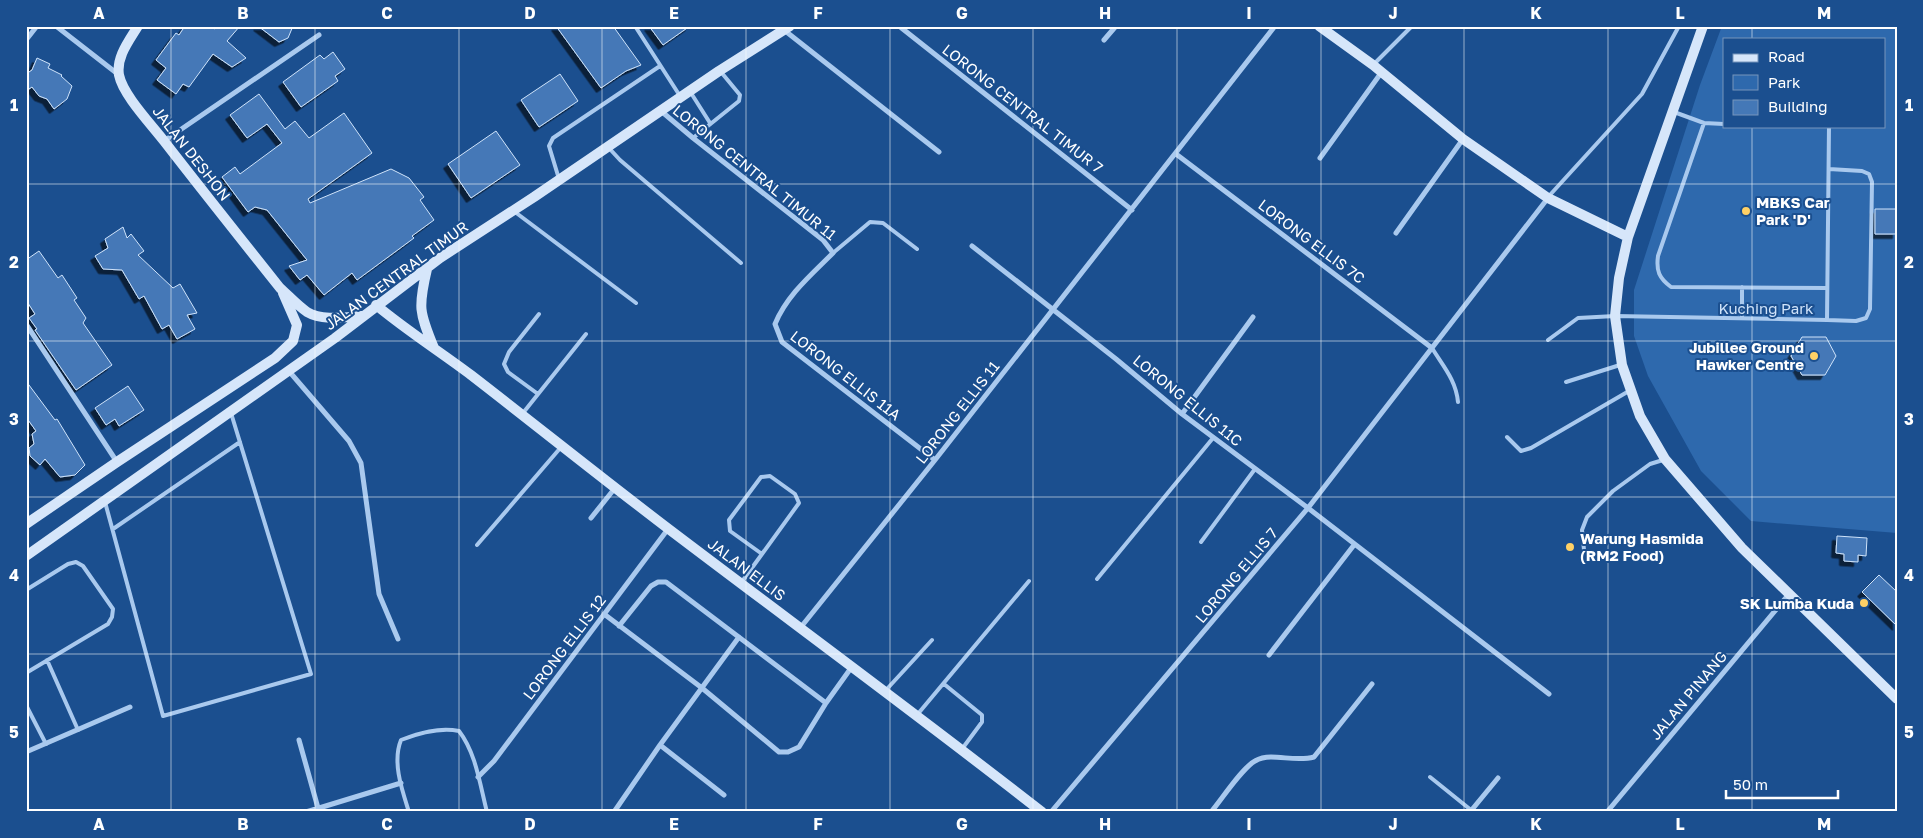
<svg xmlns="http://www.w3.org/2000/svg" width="1923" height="838" font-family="'Golos Text',sans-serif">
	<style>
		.green { fill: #2e69ad; fill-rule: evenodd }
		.building { fill: #4478b7; stroke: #cfe3fa; filter: url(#shadow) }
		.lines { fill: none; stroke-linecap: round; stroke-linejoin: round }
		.lane { stroke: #a9c9ee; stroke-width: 4 }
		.street { stroke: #a9c9ee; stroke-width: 5 }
		.secondary { stroke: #d6e6fa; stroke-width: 10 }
		.grid { fill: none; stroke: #fff; stroke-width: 1; stroke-opacity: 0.55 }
		.poi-dot { fill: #ffd166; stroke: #1b4f8f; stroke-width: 2 }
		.labels { text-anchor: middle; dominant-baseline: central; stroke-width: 4; stroke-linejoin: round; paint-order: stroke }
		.street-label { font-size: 15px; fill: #fff; stroke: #1b4f8f }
		.poi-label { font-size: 15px; font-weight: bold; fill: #fff; stroke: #1b4f8f; text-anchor: start }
		.park-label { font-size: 15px; fill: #cfe3fa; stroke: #1b4f8f }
		.neatline { fill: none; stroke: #fff; stroke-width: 2 }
		.grid-label { font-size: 16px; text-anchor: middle; font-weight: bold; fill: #fff }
	</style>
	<defs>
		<filter id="shadow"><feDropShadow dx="-4.5" dy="4.5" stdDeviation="0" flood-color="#0009"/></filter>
	</defs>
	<rect width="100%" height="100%" fill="#1b4f8f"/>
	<path class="green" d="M1722,26H1897V533L1751,521L1701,471L1648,376L1634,336V290L1700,85ZM1724,39H1884V126H1724Z"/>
	<path class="building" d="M185,26H211L214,29L219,26H240L227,41L246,58L232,67L213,54L189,87L183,84L176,94L157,80L166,68L156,60L176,33L179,35Z
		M258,26H293L288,38L279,42Z
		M556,26H613L641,65L626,71L601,88Z
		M649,26H690L663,45Z
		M333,52L345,69L335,76L338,81L301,107L283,82L320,55L324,59Z
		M37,58L50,64L48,68L62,75L61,76L72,86L67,99L54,109L47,99L39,96L32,87L26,91V74L32,70Z
		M560,74L578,101L539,127L521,100Z
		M259,94L285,129L295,121L309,138L344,113L372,153L308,199L310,203L391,169L409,178L424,197L420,200L434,220L412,236L414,238L357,280L352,273L324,295L307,275L300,280L289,266L307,260L267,210L255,207L248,212L222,177L235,167L240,174L282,143L267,124L247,138L230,115Z
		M496,131L520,165L471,198L448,164Z
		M1875,209H1897V234H1875Z
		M123,227L127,238L131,234L144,251L138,255L173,288L180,284L197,313L187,315L195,329L177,339L169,325L162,329L144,296L139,299L122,270L103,269L95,256L108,248L105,239Z
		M39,251L58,278L62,275L77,298L74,300L86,318L83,323L112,365L76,390L35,330L37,329L29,318L35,314L26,300V260Z
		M1802,337H1826L1836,356L1825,375H1802L1791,356Z
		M26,381L55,420L57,419L85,465L75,475L60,477L45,459L40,465L30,456L29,448L34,444L32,434L36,431L26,417Z
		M128,386L144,410L119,426L115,419L106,425L95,408Z
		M1837,536L1867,538L1866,556L1858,555V562L1844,561V554L1836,553Z
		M1879,575L1897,592V626L1862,592Z"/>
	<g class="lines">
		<path class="lane" d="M635,26L680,96
			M1373,65L1412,26
			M691,93L710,123
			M1674,112L1704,123L1724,124
			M1704,123L1658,256C1656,271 1659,278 1671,287L1827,288
			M693,138L739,101L740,95L721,72
			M608,147L620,160L741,263
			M559,179L549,146L553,138L660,66
			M1549,196L1642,94L1679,26
			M515,212L636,303
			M833,253L870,222L883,223L917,249
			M1742,287V318
			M1827,320L1856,321L1866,318L1870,309L1872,182L1869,174L1862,171L1829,169
			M1548,340L1578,318L1615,316L1827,320L1829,126
			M1432,348C1443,366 1456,380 1458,402
			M1566,382L1620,365
			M538,394L508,372L504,364L509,352L539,314
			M523,413L586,334
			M1507,437L1521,451L1531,448L1629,391
			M105,502L163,716L311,674L231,413
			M113,529L240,442
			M1201,542L1255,469
			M477,545L562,446
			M1585,560L1582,530L1587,517L1613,491L1650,464L1663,460
			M1097,579L1213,438
			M741,583L799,503L795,494L770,476L761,477L729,520L730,531L762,554
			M26,590L68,564L76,562L83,566L113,609L112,617L108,624L26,673
			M47,660L78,730
			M944,684L982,715V722L962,749
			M886,690L932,640
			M26,705L46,744
			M917,715L1029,581
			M1430,777L1471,810
			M409,812C402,790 392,762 401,740C419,733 439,727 459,731C476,753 480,785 487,812"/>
		<path class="street" d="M56,26L119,75
			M899,26L1132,210
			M784,30L939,152
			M26,40L37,26
			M1104,40L1116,26
			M661,111L693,138L823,240L833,253C811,275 787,295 775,324L782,342L935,460
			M164,141L319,35
			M1176,154L1432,348
			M1320,158L1381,73
			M1396,233L1463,139
			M972,246L1116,359L1182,414L1308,508L1549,694
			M26,324L117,462
			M288,370L349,441L361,463L379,594L398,639
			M1182,414L1253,317
			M591,518L615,488
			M604,614L702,688L779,752H788L799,747L826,703L851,668
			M619,626L651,586L658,582H666L826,703
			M801,627L935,460L1275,26
			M1269,655L1354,545
			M299,740L318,808
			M660,745L724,795
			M26,752L130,707
			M478,777L494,761L668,529
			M306,812L401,783
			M614,812L660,745L739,637
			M1051,812L1308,508L1548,198
			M1211,812C1222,799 1242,768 1255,761C1260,758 1266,757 1271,757C1285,757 1300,761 1314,757L1372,684
			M1470,812L1498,778
			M1607,812L1789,594"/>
		<path class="secondary" d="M138,26C129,41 116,57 119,75C123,95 151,124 164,141C202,190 241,239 280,288C289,296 297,305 307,312C322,321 346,317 362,316
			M1319,26L1373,65L1463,139L1548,198L1628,237
			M1703,26L1628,237L1619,278L1615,316L1622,365L1640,416L1665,459L1742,548L1897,699
			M427,269C418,307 419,312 434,348
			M376,305C406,330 439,351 471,375C537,426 603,479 670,530C794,624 919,716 1042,812
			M26,524L117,462L275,358L293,341L297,325L283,293
			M26,556L335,338L440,258L534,197L719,71L790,26"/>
	</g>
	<path class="grid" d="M171,26V812M315,26V812M459,26V812M602,26V812M746,26V812M890,26V812M1033,26V812M1177,26V812M1321,26V812M1464,26V812M1608,26V812M1752,26V39M1752,126V812M26,184H1897M26,341H1897M26,497H1897M26,654H1897"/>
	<g class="poi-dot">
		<circle cx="1746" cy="211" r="5"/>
		<circle cx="1814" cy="356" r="5"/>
		<circle cx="1570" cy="547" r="5"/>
		<circle cx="1864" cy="603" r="5"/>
	</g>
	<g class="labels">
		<g class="street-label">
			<text transform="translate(1023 108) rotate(38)">LORONG CENTRAL TIMUR 7</text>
			<text transform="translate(192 153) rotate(52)">JALAN DESHON</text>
			<text transform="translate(755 172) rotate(39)">LORONG CENTRAL TIMUR 11</text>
			<text transform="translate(1312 241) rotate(37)">LORONG ELLIS 7C</text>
			<text transform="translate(396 275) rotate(-36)">JALAN CENTRAL TIMUR</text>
			<text transform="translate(846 375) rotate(38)">LORONG ELLIS 11A</text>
			<text transform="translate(1188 400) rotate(39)">LORONG ELLIS 11C</text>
			<text transform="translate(957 412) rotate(-52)">LORONG ELLIS 11</text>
			<text transform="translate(747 569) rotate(37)">JALAN ELLIS</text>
			<text transform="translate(1236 575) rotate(-50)">LORONG ELLIS 7</text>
			<text transform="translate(564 647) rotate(-53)">LORONG ELLIS 12</text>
			<text transform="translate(1688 695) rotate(-50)">JALAN PINANG</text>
		</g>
		<g class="poi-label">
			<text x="1756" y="202">MBKS Car<tspan x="1756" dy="17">Park 'D'</tspan></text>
			<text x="1804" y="347" text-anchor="end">Jubillee Ground<tspan x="1804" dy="17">Hawker Centre</tspan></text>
			<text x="1580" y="538">Warung Hasmida<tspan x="1580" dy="17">(RM2 Food)</tspan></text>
			<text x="1854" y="603" text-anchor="end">SK Lumba Kuda</text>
		</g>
		<g class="park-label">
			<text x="1766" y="308">Kuching Park</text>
		</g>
	</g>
	<rect width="1923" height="838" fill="none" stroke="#1b4f8f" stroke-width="55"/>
	<rect x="1723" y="38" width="162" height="90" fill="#1b4f8f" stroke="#7695bc"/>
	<rect x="1733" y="54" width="25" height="8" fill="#d6e6fa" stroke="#7695bc"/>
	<text x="1768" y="62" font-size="15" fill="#ffffff">Road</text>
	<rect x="1733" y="75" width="25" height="15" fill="#2e69ad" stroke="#7695bc"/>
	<text x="1768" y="88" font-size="15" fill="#ffffff">Park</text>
	<rect x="1733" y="100" width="25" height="15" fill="#4478b7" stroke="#7695bc"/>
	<text x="1768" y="112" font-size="15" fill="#ffffff">Building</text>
	<path d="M1726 790v8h112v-8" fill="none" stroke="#ffffff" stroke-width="2.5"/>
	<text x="1733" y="790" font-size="15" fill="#ffffff" stroke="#1b4f8f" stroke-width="4" paint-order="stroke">50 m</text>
	<rect x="28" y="28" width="1868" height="782" class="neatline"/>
	<g class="grid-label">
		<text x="99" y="19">A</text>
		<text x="243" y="19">B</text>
		<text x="387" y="19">C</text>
		<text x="530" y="19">D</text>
		<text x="674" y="19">E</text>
		<text x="818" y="19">F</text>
		<text x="962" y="19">G</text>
		<text x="1105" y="19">H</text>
		<text x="1249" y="19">I</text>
		<text x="1393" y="19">J</text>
		<text x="1536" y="19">K</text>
		<text x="1680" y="19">L</text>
		<text x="1824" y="19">M</text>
		<text x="14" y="111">1</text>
		<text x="1909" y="111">1</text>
		<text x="14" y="268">2</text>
		<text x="1909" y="268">2</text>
		<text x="14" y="425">3</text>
		<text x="1909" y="425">3</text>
		<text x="14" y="581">4</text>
		<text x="1909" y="581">4</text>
		<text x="14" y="738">5</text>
		<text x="1909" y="738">5</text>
		<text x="99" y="830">A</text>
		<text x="243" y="830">B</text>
		<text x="387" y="830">C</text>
		<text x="530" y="830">D</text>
		<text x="674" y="830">E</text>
		<text x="818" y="830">F</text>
		<text x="962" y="830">G</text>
		<text x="1105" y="830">H</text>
		<text x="1249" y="830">I</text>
		<text x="1393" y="830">J</text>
		<text x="1536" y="830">K</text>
		<text x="1680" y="830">L</text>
		<text x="1824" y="830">M</text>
	</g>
</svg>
